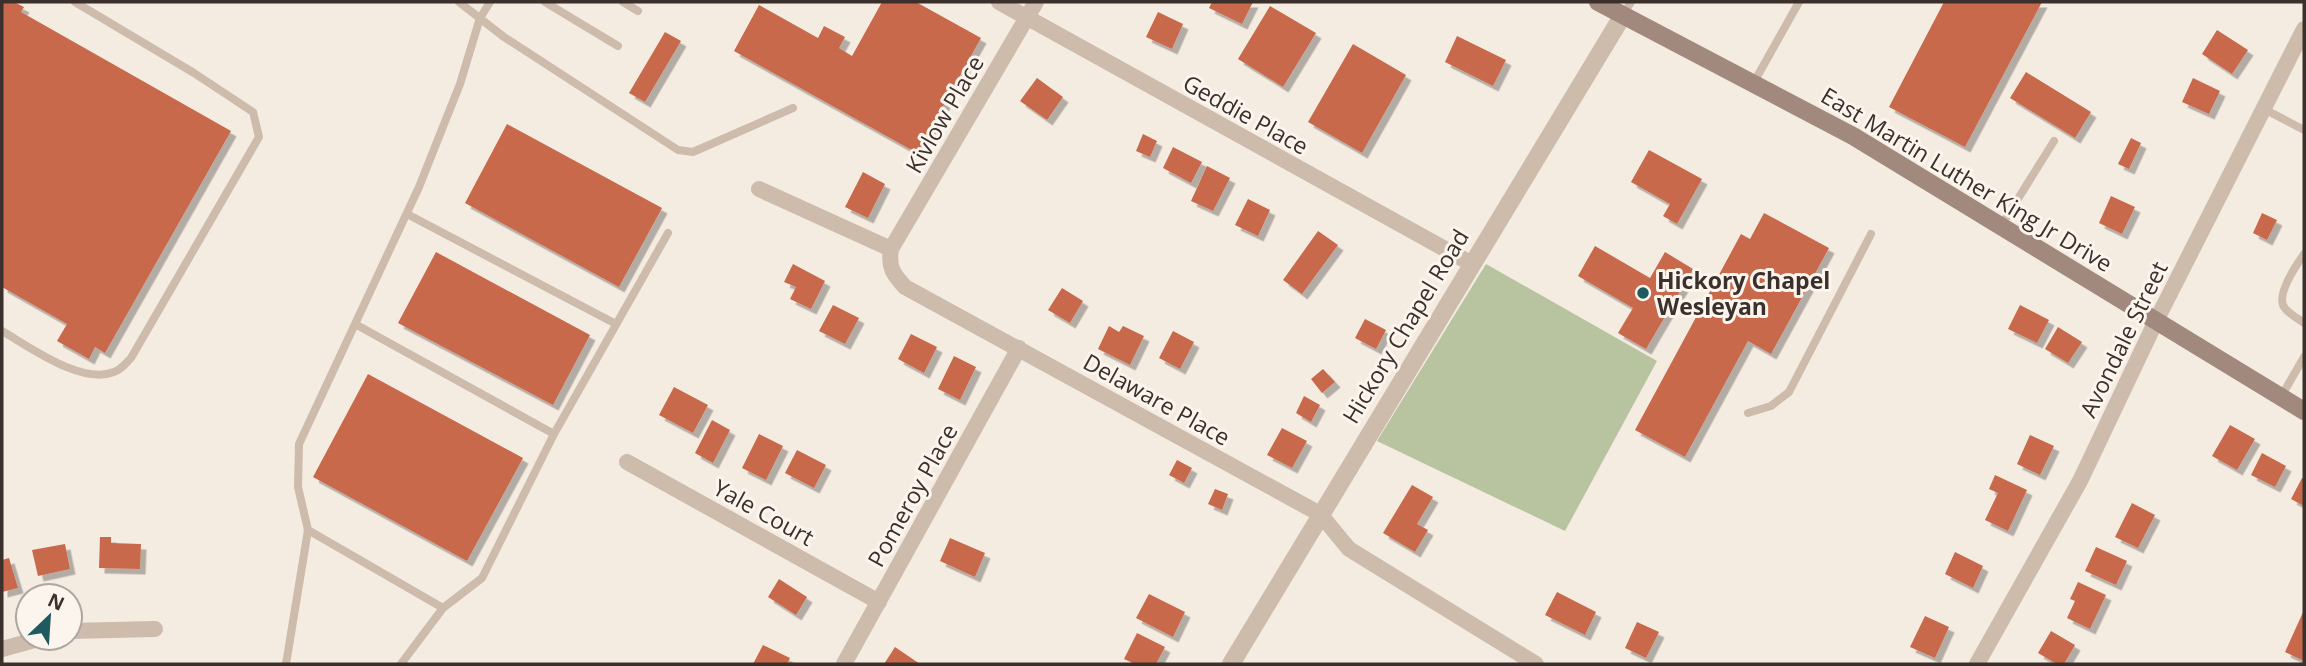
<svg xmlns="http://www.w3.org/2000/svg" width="2306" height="666" font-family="'Open Sans',sans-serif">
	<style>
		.green { fill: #b8c4a0 }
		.building { fill: #c8694b; filter: url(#shadow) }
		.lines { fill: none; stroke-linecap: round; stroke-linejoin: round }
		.service { stroke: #cdbbac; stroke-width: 8 }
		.minor { stroke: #cdbbac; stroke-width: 16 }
		.tertiary { stroke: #cdbbac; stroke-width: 18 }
		.secondary { stroke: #a18a7d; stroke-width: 18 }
		.poi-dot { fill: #1f5a5e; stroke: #fbf5ee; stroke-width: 2.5 }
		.labels { text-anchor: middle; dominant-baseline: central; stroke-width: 6; stroke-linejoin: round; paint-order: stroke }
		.street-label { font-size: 23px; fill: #3b302b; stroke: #fbf5ee }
		.poi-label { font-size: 23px; font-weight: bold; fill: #3b302b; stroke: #fbf5ee; text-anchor: start }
	</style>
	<defs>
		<filter id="shadow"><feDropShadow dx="5.5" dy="5.5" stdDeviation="0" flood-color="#0004"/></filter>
	</defs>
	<rect width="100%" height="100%" fill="#f4ebe1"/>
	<path class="green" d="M1486,264L1657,361L1565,531L1377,441Z"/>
	<path class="building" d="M2,2H14L24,7L21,12L231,131L105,353L95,347L89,359L57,341L67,324L2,287Z
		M882,2H916L981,38L917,153L734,51L759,5L818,38L824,26L845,37L839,48L852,56Z
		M1212,2H1253L1242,24L1209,8Z
		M1944,2H2042L1965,147L1889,107Z
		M1270,6L1316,33L1283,87L1238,59Z
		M1158,12L1183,24L1172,49L1146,37Z
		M2217,30L2248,50L2232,74L2202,54Z
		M665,32L681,41L645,102L629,93Z
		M1457,36L1506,60L1493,86L1445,62Z
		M1353,44L1406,75L1362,153L1308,122Z
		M2026,72L2091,112L2075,138L2010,98Z
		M1037,78L1063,97L1047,120L1020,101Z
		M2193,78L2220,91L2209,114L2182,102Z
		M507,124L662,208L619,287L465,203Z
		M1143,134L1157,141L1150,157L1136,151Z
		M2131,138L2141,143L2129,169L2118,164Z
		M1173,147L1202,162L1191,183L1163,168Z
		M1649,150L1702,179L1677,224L1663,216L1670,204L1631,182Z
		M1207,166L1230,178L1213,211L1191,201Z
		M863,172L885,184L868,218L845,207Z
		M2111,196L2135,207L2122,234L2099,223Z
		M1248,199L1270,210L1258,236L1235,225Z
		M1764,213L1829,248L1771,354L1748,341L1685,457L1635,430L1741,234L1750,239Z
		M2262,213L2277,220L2267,240L2253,233Z
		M1318,231L1338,245L1302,294L1283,280Z
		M1595,246L1650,278L1665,252L1693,269L1646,349L1618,333L1633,308L1578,276Z
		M436,252L590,335L553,405L398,323Z
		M793,264L825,281L811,309L790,299L796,287L784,282Z
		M1062,288L1083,301L1070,323L1048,310Z
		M833,305L859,318L845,344L819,331Z
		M2020,305L2049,320L2037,343L2008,329Z
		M1365,319L1386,330L1376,349L1355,338Z
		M1109,326L1119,332L1123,326L1144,336L1130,365L1098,349Z
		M2058,327L2082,342L2068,363L2045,349Z
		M1173,331L1194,342L1180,369L1159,358Z
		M911,334L937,347L924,373L898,359Z
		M954,356L976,367L960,400L938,389Z
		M1323,369L1335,382L1322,393L1311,379Z
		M368,374L523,458L467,561L313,477Z
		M674,387L708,405L693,433L659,415Z
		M1304,396L1320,405L1311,422L1296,413Z
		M712,420L730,430L713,463L695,453Z
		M2230,425L2255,439L2237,470L2212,456Z
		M1282,428L1307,441L1292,468L1267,455Z
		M759,434L783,446L766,480L742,468Z
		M2030,435L2054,446L2040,475L2017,464Z
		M797,450L826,465L814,488L785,473Z
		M2262,453L2286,466L2275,487L2251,475Z
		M1177,460L1192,468L1184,483L1169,475Z
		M1995,475L2027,490L2008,531L1985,520L1998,493L1989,489Z
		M2302,478L2304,479V506L2291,499Z
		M1412,485L1433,497L1417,524L1428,530L1415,552L1383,533Z
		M1215,489L1228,494L1222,510L1208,504Z
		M2132,503L2155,515L2138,548L2115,537Z
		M100,537H111V543L141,544L140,569L99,568Z
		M950,538L985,553L975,577L940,561Z
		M65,544L70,569L38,576L32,550Z
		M2096,547L2127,561L2116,585L2085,571Z
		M1955,552L1983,566L1973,588L1945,574Z
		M9,558L18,588L2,592V560Z
		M779,579L807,597L796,615L768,597Z
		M2078,582L2106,595L2090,629L2067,618L2075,601L2070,599Z
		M1557,592L1596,612L1585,635L1545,615Z
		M1149,594L1185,612L1173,637L1136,618Z
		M2304,610V661L2285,652Z
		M1925,616L1949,627L1935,658L1910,647Z
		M1637,622L1659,632L1646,658L1625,648Z
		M2051,631L2075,645L2064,664H2057L2038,653Z
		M1137,633L1165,647L1156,664H1135L1124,659Z
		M763,645L790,658L787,664H753Z
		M895,647L920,664H884Z"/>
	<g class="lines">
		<path class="service" d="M459,2L504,37L678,150L693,152L793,108
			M545,2L618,46
			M623,2L638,11
			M1623,15L1631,2
			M1753,84L1799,2
			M2264,109L2304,130
			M407,214L616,324
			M2001,226L2054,141
			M2304,254C2297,264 2278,292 2283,305C2286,313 2298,318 2304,323
			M355,324L554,434L482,578L443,608L308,530L298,487L299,444L419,187L460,84L480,18L490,2
			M2,331C30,347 81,385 114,372C121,370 126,363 131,358L259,137L253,112L194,73L75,2
			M2281,397L2304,357
			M1748,413L1771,406L1789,392L1871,234
			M554,434L668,233
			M286,664L308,530
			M401,664L443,608"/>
		<path class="minor" d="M999,2L1472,264
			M1036,2L891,249C888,267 893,274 905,287L1320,514L1349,549L1536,664
			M759,189L891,249
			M627,462L879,602
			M70,631L155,629
			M2,649L42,638
			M844,664L1019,348
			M1977,664L2080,481L2156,321L2304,29"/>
		<path class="tertiary" d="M1231,664L1623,15"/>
		<path class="secondary" d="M1598,2L1853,136L2304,411"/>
	</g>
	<circle class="poi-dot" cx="1643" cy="293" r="7"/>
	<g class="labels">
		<g class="street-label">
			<text transform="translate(944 114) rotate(-60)">Kivlow Place</text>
			<text transform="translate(1246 114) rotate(29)">Geddie Place</text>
			<text transform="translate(1967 179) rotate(31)">East Martin Luther King Jr Drive</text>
			<text transform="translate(1405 326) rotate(-59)">Hickory Chapel Road</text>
			<text transform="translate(2123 339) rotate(-64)">Avondale Street</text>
			<text transform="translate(1157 399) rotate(29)">Delaware Place</text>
			<text transform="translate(912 495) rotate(-61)">Pomeroy Place</text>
			<text transform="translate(764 512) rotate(29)">Yale Court</text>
		</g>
		<g class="poi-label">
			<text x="1657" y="280">Hickory Chapel<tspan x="1657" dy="26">Wesleyan</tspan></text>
		</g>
	</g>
	<rect width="2306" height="666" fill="none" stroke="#3b302b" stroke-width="7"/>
	<g transform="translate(49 617) rotate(25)"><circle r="33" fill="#fbf5ee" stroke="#aea6a0" stroke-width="2"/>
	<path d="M0-5L12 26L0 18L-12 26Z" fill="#1f5a5e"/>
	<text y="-10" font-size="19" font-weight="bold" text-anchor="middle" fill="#3b302b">N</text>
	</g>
</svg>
